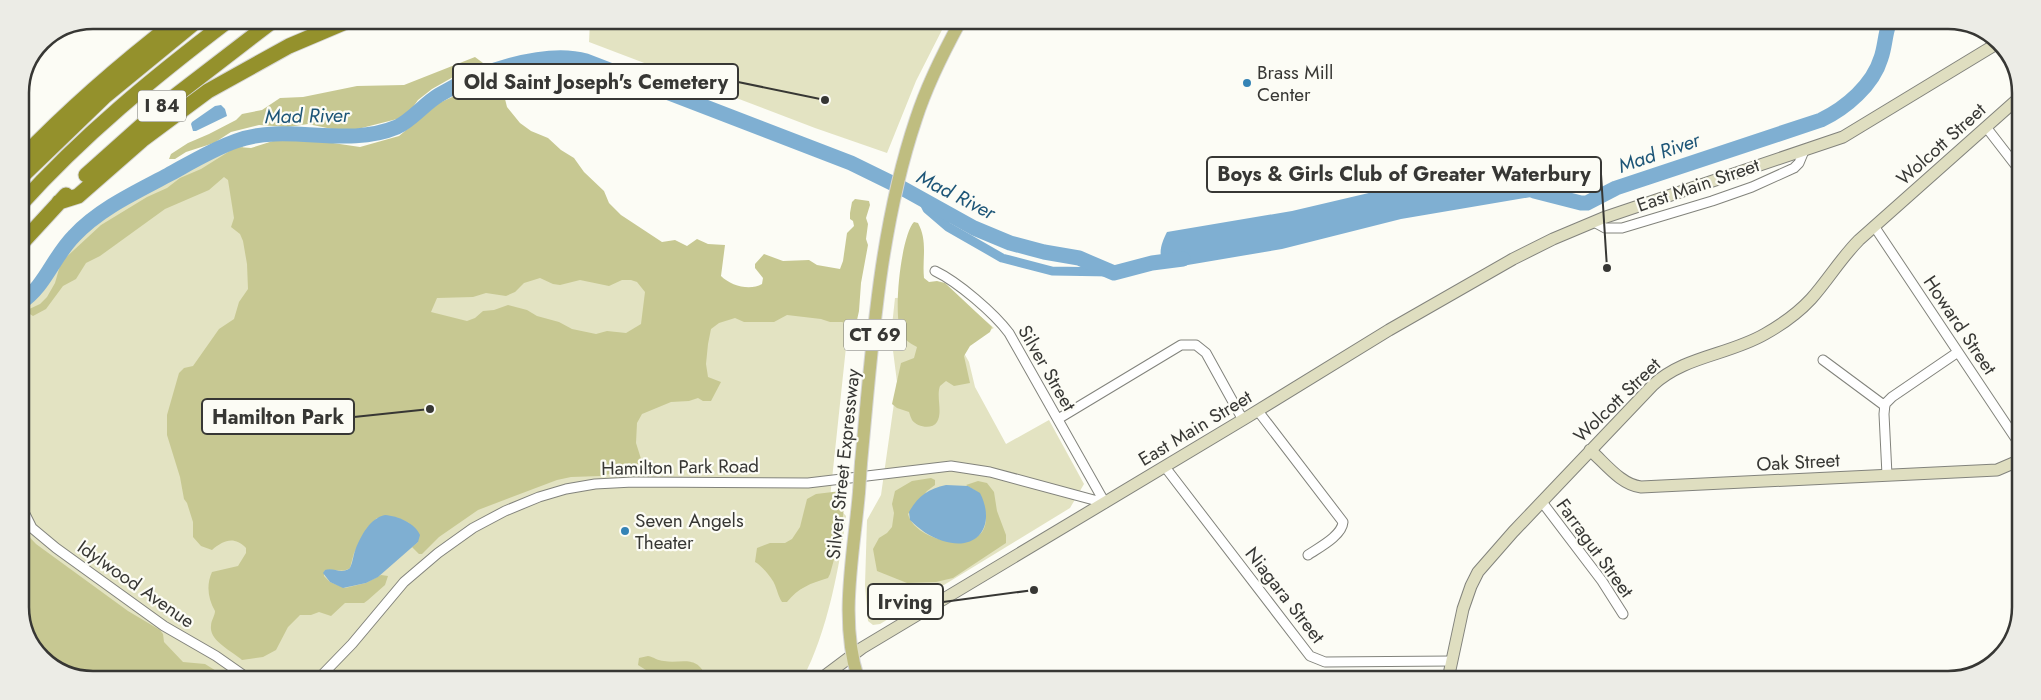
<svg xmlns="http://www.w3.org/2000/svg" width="2041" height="700" font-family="Jost,sans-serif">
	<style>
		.green { fill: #e3e3c2 }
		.forest { fill: #c7c892; fill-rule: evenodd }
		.water { fill: #7fafd2 }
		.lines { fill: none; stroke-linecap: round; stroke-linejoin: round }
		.canal { stroke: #7fafd2; stroke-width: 9 }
		.river { stroke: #7fafd2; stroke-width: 15 }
		.street-casing { stroke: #82837c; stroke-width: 11 }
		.secondary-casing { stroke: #82837c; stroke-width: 13 }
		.primary-casing { stroke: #d7d7d6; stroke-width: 14 }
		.highway-casing { stroke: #d7d7d6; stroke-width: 17 }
		.street { stroke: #fff; stroke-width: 9 }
		.secondary { stroke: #dfdec0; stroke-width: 11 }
		.primary { stroke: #bfbd80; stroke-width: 12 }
		.highway { stroke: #94912c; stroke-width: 15 }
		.primary-bridge-casing { stroke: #d7d7d6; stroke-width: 14; stroke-linecap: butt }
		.primary-bridge { stroke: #bfbd80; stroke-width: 12 }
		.poi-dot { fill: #3483b5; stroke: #fcfcf5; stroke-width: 2 }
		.labels { text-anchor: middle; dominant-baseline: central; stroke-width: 4.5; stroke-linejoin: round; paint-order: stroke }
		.shield { fill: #fcfcf5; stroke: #72726e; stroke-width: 1 }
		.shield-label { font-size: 18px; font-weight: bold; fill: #373734 }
		.poi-label { font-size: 19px; fill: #373734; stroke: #fcfcf5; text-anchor: start }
		.street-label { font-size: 19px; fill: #373734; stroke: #fcfcf5 }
		.water-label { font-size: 20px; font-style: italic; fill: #1d5577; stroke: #fcfcf5 }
		.rim { fill: none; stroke: #373734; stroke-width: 2.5 }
		.leader { fill: none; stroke: #373734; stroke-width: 2 }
		.callout-dot { fill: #373734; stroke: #fcfcf5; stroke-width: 2 }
		.callout { fill: #fcfcf5; stroke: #373734; stroke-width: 2 }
		.callout-label { font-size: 20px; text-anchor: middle; font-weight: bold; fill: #373734 }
	</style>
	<rect width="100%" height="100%" fill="#fcfcf5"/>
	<path class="green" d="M590,21L946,22L916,81L887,153L815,128L589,42Z
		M243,139V239L383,213L701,291L851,300L830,498L846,516C840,566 827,633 803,678L70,676L35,652L20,612V296L27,291L78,227L195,155L221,144Z
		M947,288L994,328L960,346L969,362L975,387L1006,444L1049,420L1084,484L1070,508L880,624L873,625L868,621L865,585L867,520L881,495L897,382L891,335L895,298L939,296Z"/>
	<path class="forest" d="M475,57L483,63L482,66L462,72L432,89L418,100L408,114L401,118L346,132L308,124L288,127L259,125L231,132L214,143L186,152L175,159H169L171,154L188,143L209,134L236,120L242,114L262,110L280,98L303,97L357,86L404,85Z
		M483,83L493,84L497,93L505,99L507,107L520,123L531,131L548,138L561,150L574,158L584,172L604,191L609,203L621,215L662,242L675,240L687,246L697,239L708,244L725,245L721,276C731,286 750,291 762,284L763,278L755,268V264L764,254L783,261L809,260L817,265L840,269L843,261L847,233L854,226L853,221L850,219V213L852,202L855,199L869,201L870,205L866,218L868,224L866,239L868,245L861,283L859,311L857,320L849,325L842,322H830L821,319L787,315L774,322H744L735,318L719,323L711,329L708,344L706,364L708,377L721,382L711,401H703L698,398L689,401L671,402L642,414L637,423L636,443L642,462L640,467L601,476L571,477L557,480L478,510L439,537L422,554H419L412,547L418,542L409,523L398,518H377L369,526L354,553L350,568C341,574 333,567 324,571V576L330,582L345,588L366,583L381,575L388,576L385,585L368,600L364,603H345L331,616L319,612L311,615H300L288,627L276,650L263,657L242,660C232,651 209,641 211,626C211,620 215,616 215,611C208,599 206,585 212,572L238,566L246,553V548C234,536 224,540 212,550L201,546L193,537V522L187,503L184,499L180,477L167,435V415L179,373L184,368L193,366L219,329L234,319L239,302L248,289L247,264L243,241L240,234L231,227L234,218L228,180L224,177L209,190L165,209L100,256L86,263L76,279L63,286L46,309L33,316L25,311L40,304L47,297L55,283L61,262L101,225L147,197L167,188L180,178L201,169L233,149L238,147L251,148L276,140L306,139L360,147L399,136L439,103ZM540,278L553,284L560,285L580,280L609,286L622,280H631L637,282L645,292L641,324L626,333L607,331L596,334L572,329L559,322L537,316L527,310L508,305L494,310L483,311L475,318L467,321L431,312L437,298L473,297L486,293L506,296L515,292L524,283Z
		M914,222L918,223C928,241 922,259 924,278L929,282L937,281L945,283L992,327L990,332L970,346L964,356L970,383L954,386L946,381L940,386C936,397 943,412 937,422C932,430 917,427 912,420C911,418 910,415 909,412L897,408L892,404L901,363L914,358L917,347C911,344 905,340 902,335C892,318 901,235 914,222Z
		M931,478L935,480V485L927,491L908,514C915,544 995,559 985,511C982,495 980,493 966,485L978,481L987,483L994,492L997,511L1006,535V543L953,578L936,582L907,583L877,571L873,549L879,538L887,533L892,527L894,513L892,504L895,491L912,481Z
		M841,491L845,493V498L841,534L830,574L828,578C811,583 798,588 787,602H782C778,596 777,589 774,583C772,578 760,564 755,562L757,548L770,543H785L792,539L800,527L807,499L816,494Z
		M20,527L36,544L128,611L160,630L163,634L164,642L183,662L205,664L226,677L70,676L35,652L20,612Z
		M648,656C654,657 658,661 664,661C681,664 697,654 706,677H657L638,665L639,658Z"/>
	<path class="water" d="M221,105L225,109L227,116L196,131H193L191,124L192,122L215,106Z
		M1503,173L1561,182L1554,190L1552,199L1537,196L1401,219L1282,249L1176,267L1166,265C1156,256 1162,242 1167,232L1292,211L1373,192Z
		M946,485L968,486L980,493C996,524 979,552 943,541C930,537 919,529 910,520L909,512C918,496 928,489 946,485Z
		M385,515C398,516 415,523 420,535L418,542L378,577L366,583L343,588L330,582L323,573L325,570C334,567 341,575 350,568C353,562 353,555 356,548C361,536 370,518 385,515Z"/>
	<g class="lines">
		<path class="canal" d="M921,197L927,209L948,227L1002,258L1052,271L1111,272"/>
		<path class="river" d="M1534,191L1581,203H1587L1616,188L1821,120C1846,108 1873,85 1881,58C1885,47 1885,34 1889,24
			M20,303C45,287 53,257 74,236C99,209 136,192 168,175C190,163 213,149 236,141C289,122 344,149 397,127C412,120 424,104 439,95C475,73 545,49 586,61L851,163L902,188L974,228L1010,243L1044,252L1079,258L1114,273L1152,263L1183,259"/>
		<g class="street-casing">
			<path id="street" d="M1986,127L2020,171
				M1594,222L1605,228H1622L1712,201L1752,187L1794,168L1799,163L1804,151
				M1874,226L2018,442
				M935,271C958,282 994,313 1009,333L1105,503
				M1823,360L1885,406
				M1258,411L1343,522C1342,536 1318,548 1308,555
				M1058,419L1181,345H1196L1206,353L1243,420
				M1165,467L1310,656L1325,662L1452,661
				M1887,475L1884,414L1885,404L1892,397L1958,352
				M1542,502L1602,581L1623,614
				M20,504L32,528L56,548L164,626L216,656L246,677
				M320,677L352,644L404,582L438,553L473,528L505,511L539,497L566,489L595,484L633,482L808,483L951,466L990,472L1105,503"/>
		</g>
		<g class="secondary-casing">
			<path id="secondary" d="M1590,450C1605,463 1621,485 1641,487L1997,470L2018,461
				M822,678L862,648L1249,416L1389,330L1513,259L1553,239L1603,218L1843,137L1998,43
				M1448,679L1463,609L1471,586L1478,572L1513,532L1653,385C1684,356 1729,355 1765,334C1781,325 1798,313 1811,299C1828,280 1841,258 1859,240L2021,96"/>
		</g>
		<g class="primary-casing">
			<path id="primary" d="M861,463C872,348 879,229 916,119C927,85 943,53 960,22
				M858,678C839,619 854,552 859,492"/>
		</g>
		<g class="highway-casing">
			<path id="highway" d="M20,160C69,109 122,63 178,20
				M86,175L170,100L274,20
				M20,178L104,97L198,20
				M59,202L78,196L142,140L208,91L289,46L348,21
				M20,205C83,135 154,77 229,20
				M20,245L66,195"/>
		</g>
		<use href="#street" class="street"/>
		<use href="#secondary" class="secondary"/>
		<use href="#primary" class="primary"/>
		<use href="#highway" class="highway"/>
		<g class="primary-bridge-casing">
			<path id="primary-bridge" d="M859,492L861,463"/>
		</g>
		<use href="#primary-bridge" class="primary-bridge"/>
	</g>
	<g class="poi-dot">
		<circle cx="1247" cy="83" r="5"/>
		<circle cx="625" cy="531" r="5"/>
	</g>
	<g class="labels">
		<g class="shield">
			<rect x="138" y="90.5" width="48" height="31" rx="4"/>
			<rect x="844" y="319.5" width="62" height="31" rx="4"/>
		</g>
		<g class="shield-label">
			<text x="162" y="106">I 84</text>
			<text x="875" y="335">CT 69</text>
		</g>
		<g class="poi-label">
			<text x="1257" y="72">Brass Mill<tspan x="1257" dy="22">Center</tspan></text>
			<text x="635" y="520">Seven Angels<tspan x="635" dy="22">Theater</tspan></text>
		</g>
		<g class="street-label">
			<text transform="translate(1941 144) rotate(-42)">Wolcott Street</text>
			<text transform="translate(1698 185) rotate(-19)">East Main Street</text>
			<text transform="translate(1960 325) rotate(56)">Howard Street</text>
			<text transform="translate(1047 368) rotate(60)">Silver Street</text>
			<text transform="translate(1617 400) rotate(-44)">Wolcott Street</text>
			<text transform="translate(1195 428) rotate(-31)">East Main Street</text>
			<text transform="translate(1798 462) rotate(-3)">Oak Street</text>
			<text transform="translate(843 464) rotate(-84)">Silver Street Expressway</text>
			<text transform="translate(680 467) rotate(-1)">Hamilton Park Road</text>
			<text transform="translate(1595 548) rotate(54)">Farragut Street</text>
			<text transform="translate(136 584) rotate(35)">Idylwood Avenue</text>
			<text transform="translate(1285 595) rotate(52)">Niagara Street</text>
		</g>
		<g class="water-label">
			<text transform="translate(307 116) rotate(-1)">Mad River</text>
			<text transform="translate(1659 153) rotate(-19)">Mad River</text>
			<text transform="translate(956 195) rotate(27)">Mad River</text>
		</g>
	</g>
	<path d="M0 0H2041V700H0ZM93 29H1948A64 64 0 0 1 2012 93V607A64 64 0 0 1 1948 671H93A64 64 0 0 1 29 607V93A64 64 0 0 1 93 29Z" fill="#ecece6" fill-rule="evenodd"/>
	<path class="rim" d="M93 29H1948A64 64 0 0 1 2012 93V607A64 64 0 0 1 1948 671H93A64 64 0 0 1 29 607V93A64 64 0 0 1 93 29Z"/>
	<path class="leader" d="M825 100L738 82M1607 268L1601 174M430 409L354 417M1034 590L943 602"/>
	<g class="callout-dot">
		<circle cx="825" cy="100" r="5"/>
		<circle cx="1607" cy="268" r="5"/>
		<circle cx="430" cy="409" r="5"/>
		<circle cx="1034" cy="590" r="5"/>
	</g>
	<g class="callout">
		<rect x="453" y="64" width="285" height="35" rx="5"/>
		<rect x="1207" y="157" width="394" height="35" rx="5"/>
		<rect x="202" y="399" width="152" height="35" rx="5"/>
		<rect x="868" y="584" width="75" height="35" rx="5"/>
	</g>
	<g class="callout-label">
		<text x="596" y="89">Old Saint Joseph's Cemetery</text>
		<text x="1404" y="181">Boys &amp; Girls Club of Greater Waterbury</text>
		<text x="278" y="424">Hamilton Park</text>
		<text x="905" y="609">Irving</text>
	</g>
</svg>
